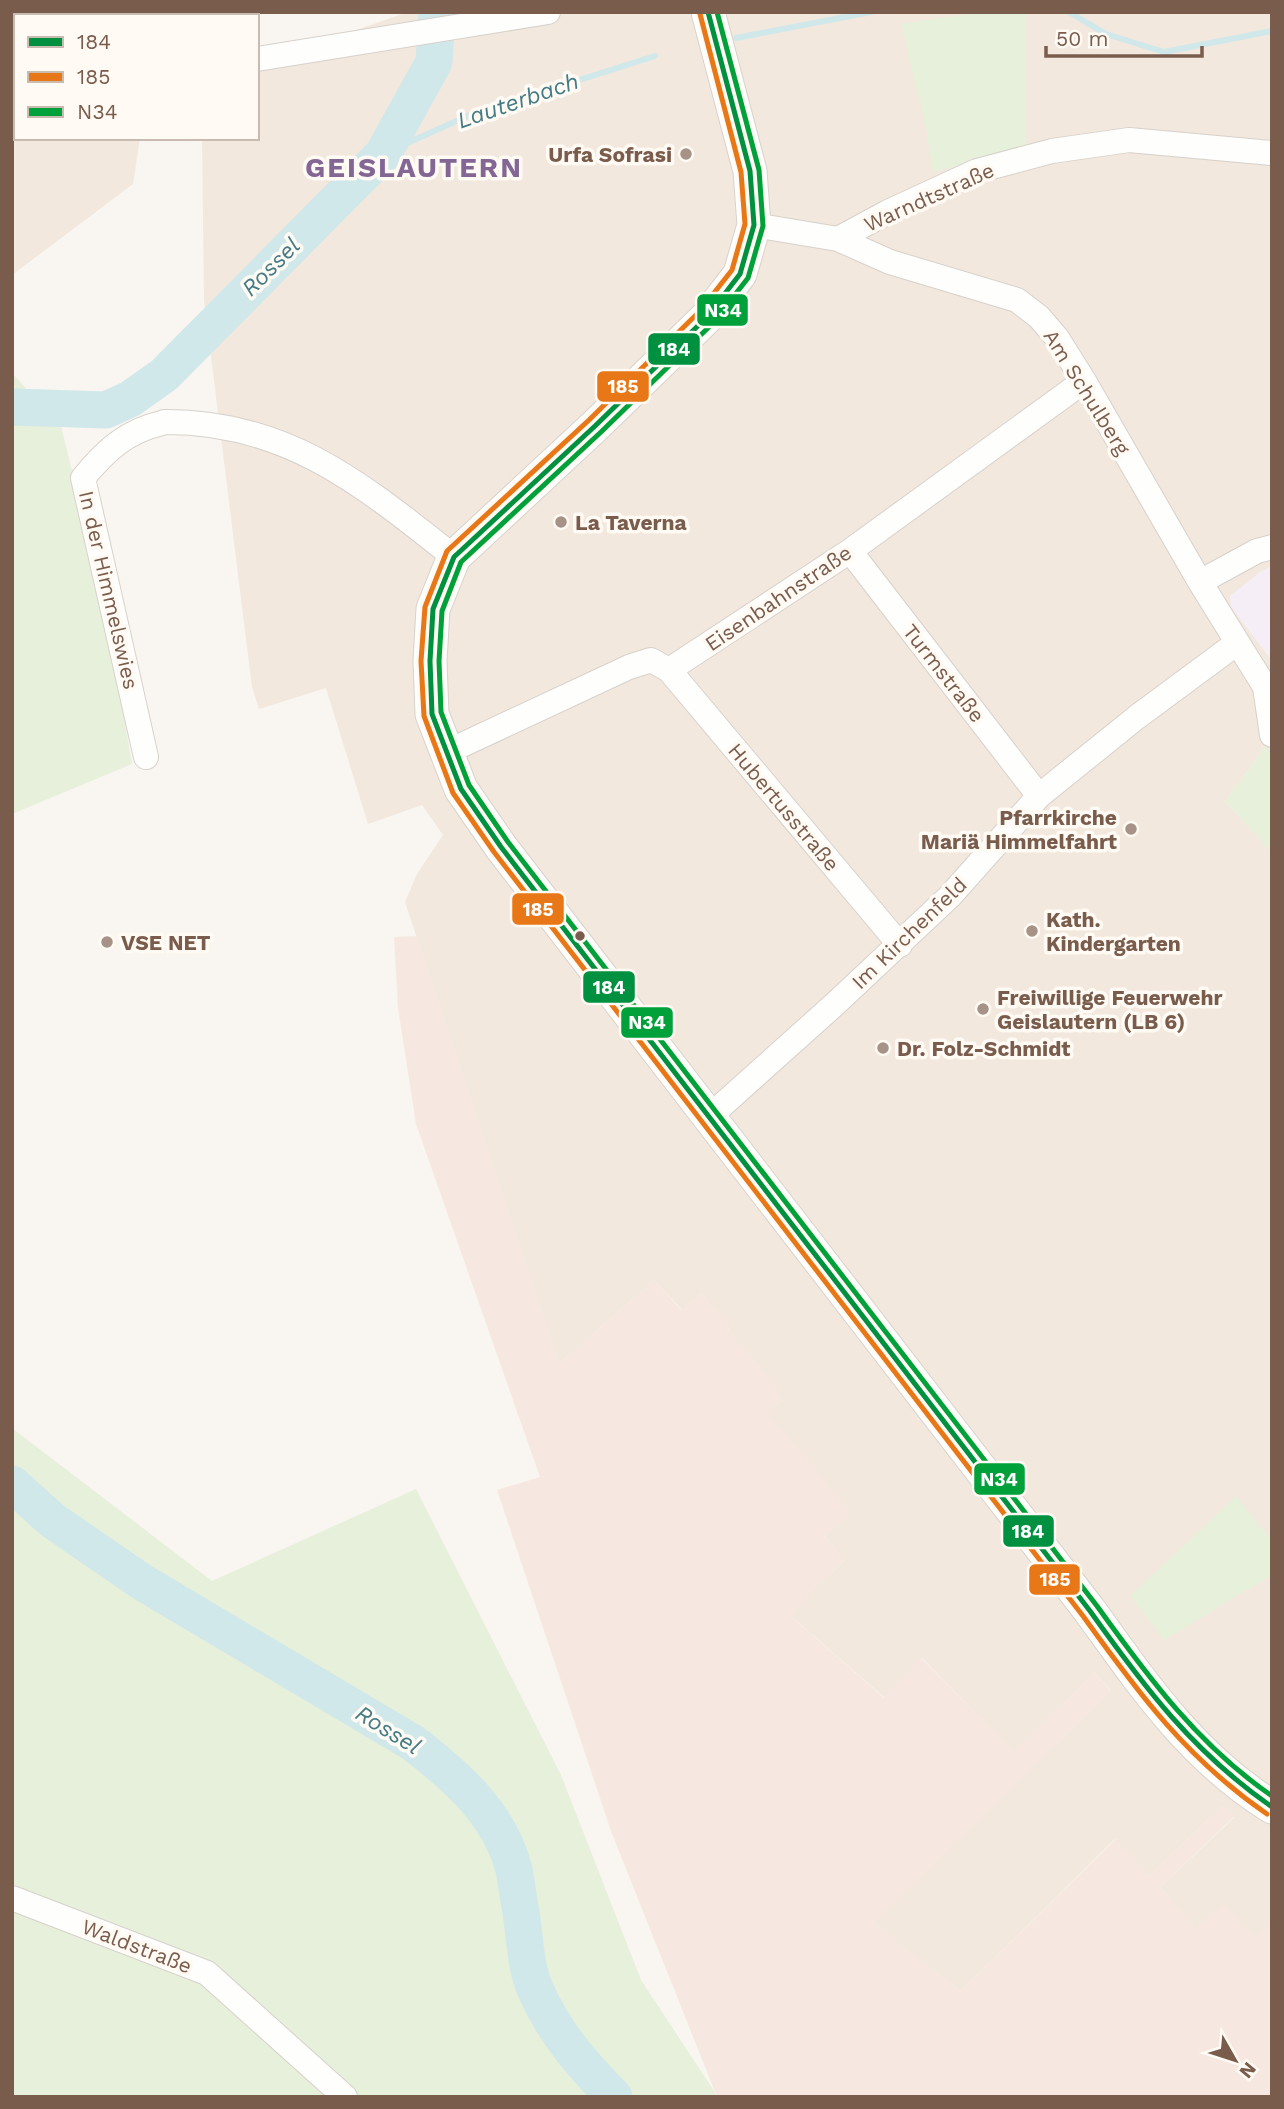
<svg xmlns="http://www.w3.org/2000/svg" width="1284" height="2109" font-family="'Work Sans',sans-serif">
	<style>
		.residential { fill: #f2e8de }
		.commercial { fill: #f6e8e1 }
		.education { fill: #f6eef6 }
		.green { fill: #e7f0db }
		.lines { fill: none; stroke-linecap: round; stroke-linejoin: round }
		.stream { stroke: #d0e8ea; stroke-width: 6 }
		.river { stroke: #d0e8ea; stroke-width: 37 }
		.minor-casing { stroke: #d7d1cb; stroke-width: 26 }
		.secondary-casing { stroke: #d9d2cb; stroke-width: 35 }
		.minor { stroke: #fefefd; stroke-width: 24 }
		.secondary { stroke: #fefefd; stroke-width: 33 }
		.bus-1-casing { stroke: #fffaf3; stroke-width: 10 }
		.bus-2-casing { stroke: #fffaf3; stroke-width: 10 }
		.bus-3-casing { stroke: #fffaf3; stroke-width: 10 }
		.bus-1 { stroke: #009140; stroke-width: 5 }
		.bus-2 { stroke: #e87817; stroke-width: 5 }
		.bus-3 { stroke: #00a13a; stroke-width: 5 }
		.poi-dot { fill: #a69286; stroke: #fffaf3; stroke-width: 2.5 }
		.bus-dot { fill: #7a5c4d; stroke: #fffaf3; stroke-width: 2.5 }
		.labels { text-anchor: middle; dominant-baseline: central; stroke-width: 7; stroke-linejoin: round; paint-order: stroke }
		.poi-label { font-size: 21px; font-weight: bold; fill: #7a5c4d; stroke: #fffaf3; text-anchor: start }
		.street-label { font-size: 21px; fill: #7a5c4d; stroke: #fffaf3 }
		.water-label { font-size: 23px; font-style: italic; fill: #437c86; stroke: #fffaf3 }
		.district-label { font-size: 28px; font-weight: bold; letter-spacing: 2px; fill: #846695; stroke: #fffaf3 }
		.line-badge { stroke: #fffaf3; stroke-width: 2.5 }
		.badge-label { font-size: 19px; text-anchor: middle; font-weight: bold; fill: #fff }
	</style>
	<rect width="100%" height="100%" fill="#f9f5f0"/>
	<path class="residential" d="M12,12H160L159,16H16V138H140L133,184L12,275Z
		M1272,12V738L1225,801L1272,853V1924L1254,1937L1196,1929L1160,1887L1235,1817L1222,1806L1149,1876L1115,1839L961,1991L873,1923L1111,1690L1094,1673L1014,1752L922,1658L885,1698L791,1616L816,1587L844,1561L825,1536L766,1413L783,1400L728,1330L731,1327L701,1293L682,1310L654,1280L559,1364L405,902L417,874L443,835L422,805L368,824L326,688L259,709L252,687L204,300L202,138H257V65L405,13Z"/>
	<path class="commercial" d="M417,936L559,1364L654,1280L681,1310L701,1293L731,1326L728,1330L765,1373L783,1400L767,1413L806,1457L851,1514L825,1536L844,1561L816,1587L792,1617L884,1698L921,1658L1014,1751L1094,1673L1111,1691L874,1923L961,1991L1116,1839L1149,1876L1222,1806L1235,1816L1160,1887L1196,1928L1224,1904L1254,1936L1272,1924V2097H717L611,1831L497,1490L540,1477L416,1124L398,1008L394,937Z"/>
	<path class="education" d="M1272,566V661L1231,607L1230,596L1260,572Z"/>
	<path class="green" d="M980,12H1025L1026,149L933,172L926,128L901,24Z
		M12,373L61,426L105,605L132,764L12,814Z
		M1272,738V853L1225,801Z
		M12,1428L212,1581L416,1489L561,1775L641,1980L718,2097H12Z
		M1236,1496L1272,1541V1575L1164,1640L1130,1596Z"/>
	<g class="lines">
		<path class="stream" d="M1069,12L1106,34L1164,52L1272,31
			M736,38L871,12
			M383,154L472,114L655,56"/>
		<path class="river" d="M12,407L106,410L130,399L164,375L383,154L434,62L437,12
			M12,1484L52,1520L142,1582L413,1743C457,1777 500,1814 514,1870C517,1884 518,1898 521,1912C525,1937 525,1968 536,1991C555,2034 582,2064 614,2097"/>
		<g class="minor-casing">
			<path id="minor" d="M25,16V12
				M257,59L548,12
				M12,125L16,95
				M754,225L838,239L890,262L1017,300L1039,317L1057,338L1084,381L1200,582L1265,687L1272,735
				M838,239L888,212L977,171L1052,151L1129,140L1272,153
				M164,422C287,421 363,485 454,557
				M850,551L1039,796
				M1200,582L1257,551L1272,547
				M669,670L900,945
				M447,752L629,667L651,660L669,670L850,551L1084,381
				M146,757L83,478C106,450 127,431 162,423
				M709,1117L835,1004L950,896L1039,796L1137,717L1237,643
				M12,1898L207,1973L345,2097"/>
		</g>
		<g class="secondary-casing">
			<path id="secondary" d="M708,12L750,171L754,225L740,274L706,318L595,426L454,557L433,609L430,661L432,714L461,789L501,847L1090,1611C1144,1686 1192,1757 1272,1807"/>
		</g>
		<use href="#minor" class="minor"/>
		<use href="#secondary" class="secondary"/>
		<g class="bus-1-casing">
			<path id="bus-1" d="M708,12L750,171L754,225L740,274L706,318L595,426L454,557L433,609L430,661L432,714L461,789L501,847L1090,1611C1145,1688 1193,1752 1272,1807"/>
		</g>
		<g class="bus-2-casing">
			<path id="bus-2" d="M700,14L741,172L745,224L732,270L699,312L589,420L447,551L425,607L421,661L424,716L453,793L494,852L1083,1616C1139,1694 1187,1759 1267,1814"/>
		</g>
		<g class="bus-3-casing">
			<path id="bus-3" d="M717,12L759,170L763,226L748,278L712,324L601,432L461,562L442,611L439,661L441,712L469,785L508,842L1097,1606C1148,1677 1199,1746 1272,1796"/>
		</g>
		<use href="#bus-1" class="bus-1"/>
		<use href="#bus-2" class="bus-2"/>
		<use href="#bus-3" class="bus-3"/>
	</g>
	<g class="poi-dot">
		<circle cx="686" cy="154" r="7"/>
		<circle cx="561" cy="522" r="7"/>
		<circle cx="1131" cy="829" r="7"/>
		<circle cx="1032" cy="931" r="7"/>
		<circle cx="107" cy="942" r="7"/>
		<circle cx="983" cy="1009" r="7"/>
		<circle cx="883" cy="1048" r="7"/>
	</g>
	<circle class="bus-dot" cx="580" cy="936" r="6"/>
	<g class="labels">
		<g class="poi-label">
			<text x="672" y="154" text-anchor="end">Urfa Sofrasi</text>
			<text x="575" y="522">La Taverna</text>
			<text x="1117" y="817" text-anchor="end">Pfarrkirche<tspan x="1117" dy="24">Mariä Himmelfahrt</tspan></text>
			<text x="1046" y="919">Kath.<tspan x="1046" dy="24">Kindergarten</tspan></text>
			<text x="121" y="942">VSE NET</text>
			<text x="997" y="997">Freiwillige Feuerwehr<tspan x="997" dy="24">Geislautern (LB 6)</tspan></text>
			<text x="897" y="1048">Dr. Folz-Schmidt</text>
		</g>
		<g class="street-label">
			<text transform="translate(929 197) rotate(-24)">Warndtstraße</text>
			<text transform="translate(1087 392) rotate(58)">Am Schulberg</text>
			<text transform="translate(109 590) rotate(77)">In der Himmelswies</text>
			<text transform="translate(778 598) rotate(-34)">Eisenbahnstraße</text>
			<text transform="translate(944 673) rotate(52)">Turmstraße</text>
			<text transform="translate(784 807) rotate(50)">Hubertusstraße</text>
			<text transform="translate(909 933) rotate(-44)">Im Kirchenfeld</text>
			<text transform="translate(137 1946) rotate(21)">Waldstraße</text>
		</g>
		<g class="water-label">
			<text transform="translate(518 101) rotate(-19)">Lauterbach</text>
			<text transform="translate(271 267) rotate(-45)">Rossel</text>
			<text transform="translate(388 1730) rotate(32)">Rossel</text>
		</g>
		<g class="district-label">
			<text x="414" y="167">GEISLAUTERN</text>
		</g>
	</g>
	<g class="line-badge">
		<rect x="696" y="293" width="53" height="34" rx="7" fill="#00a13a"/>
		<rect x="647" y="332" width="54" height="34" rx="7" fill="#009140"/>
		<rect x="596" y="370" width="54" height="33" rx="7" fill="#e87817"/>
		<rect x="511" y="892" width="54" height="34" rx="7" fill="#e87817"/>
		<rect x="582" y="970" width="54" height="34" rx="7" fill="#009140"/>
		<rect x="620" y="1006" width="54" height="33" rx="7" fill="#00a13a"/>
		<rect x="973" y="1462" width="53" height="34" rx="7" fill="#00a13a"/>
		<rect x="1002" y="1514" width="53" height="34" rx="7" fill="#009140"/>
		<rect x="1028" y="1563" width="53" height="33" rx="7" fill="#e87817"/>
	</g>
	<g class="badge-label">
		<text x="723" y="317">N34</text>
		<text x="674" y="356">184</text>
		<text x="623" y="393">185</text>
		<text x="538" y="916">185</text>
		<text x="609" y="994">184</text>
		<text x="647" y="1029">N34</text>
		<text x="999" y="1486">N34</text>
		<text x="1028" y="1538">184</text>
		<text x="1055" y="1586">185</text>
	</g>
	<rect width="1284" height="2109" fill="none" stroke="#7a5c4d" stroke-width="28"/>
	<rect x="14" y="14" width="245" height="126" fill="#fffaf3" stroke="#cabbb1" stroke-width="2"/>
	<rect x="28" y="37" width="35" height="10" fill="#009140" stroke="#cabbb1" stroke-width="2"/>
	<text x="77" y="49" font-size="21" fill="#7a5c4d">184</text>
	<rect x="28" y="72" width="35" height="10" fill="#e87817" stroke="#cabbb1" stroke-width="2"/>
	<text x="77" y="84" font-size="21" fill="#7a5c4d">185</text>
	<rect x="28" y="107" width="35" height="10" fill="#00a13a" stroke="#cabbb1" stroke-width="2"/>
	<text x="77" y="119" font-size="21" fill="#7a5c4d">N34</text>
	<g transform="translate(1235 2060) rotate(129)" stroke="#fffaf3" stroke-width="5" paint-order="stroke">
	<path d="M0-5L12 26L0 18L-12 26Z" fill="#7a5c4d"/>
	<text y="-10" font-size="19" font-weight="bold" text-anchor="middle" fill="#7a5c4d">N</text>
	</g>
	<path d="M1046 46v10h156v-10" fill="none" stroke="#7a5c4d" stroke-width="3.5"/>
	<text x="1056" y="46" font-size="21" fill="#7a5c4d" stroke="#fffaf3" stroke-width="5" paint-order="stroke">50 m</text>
</svg>
